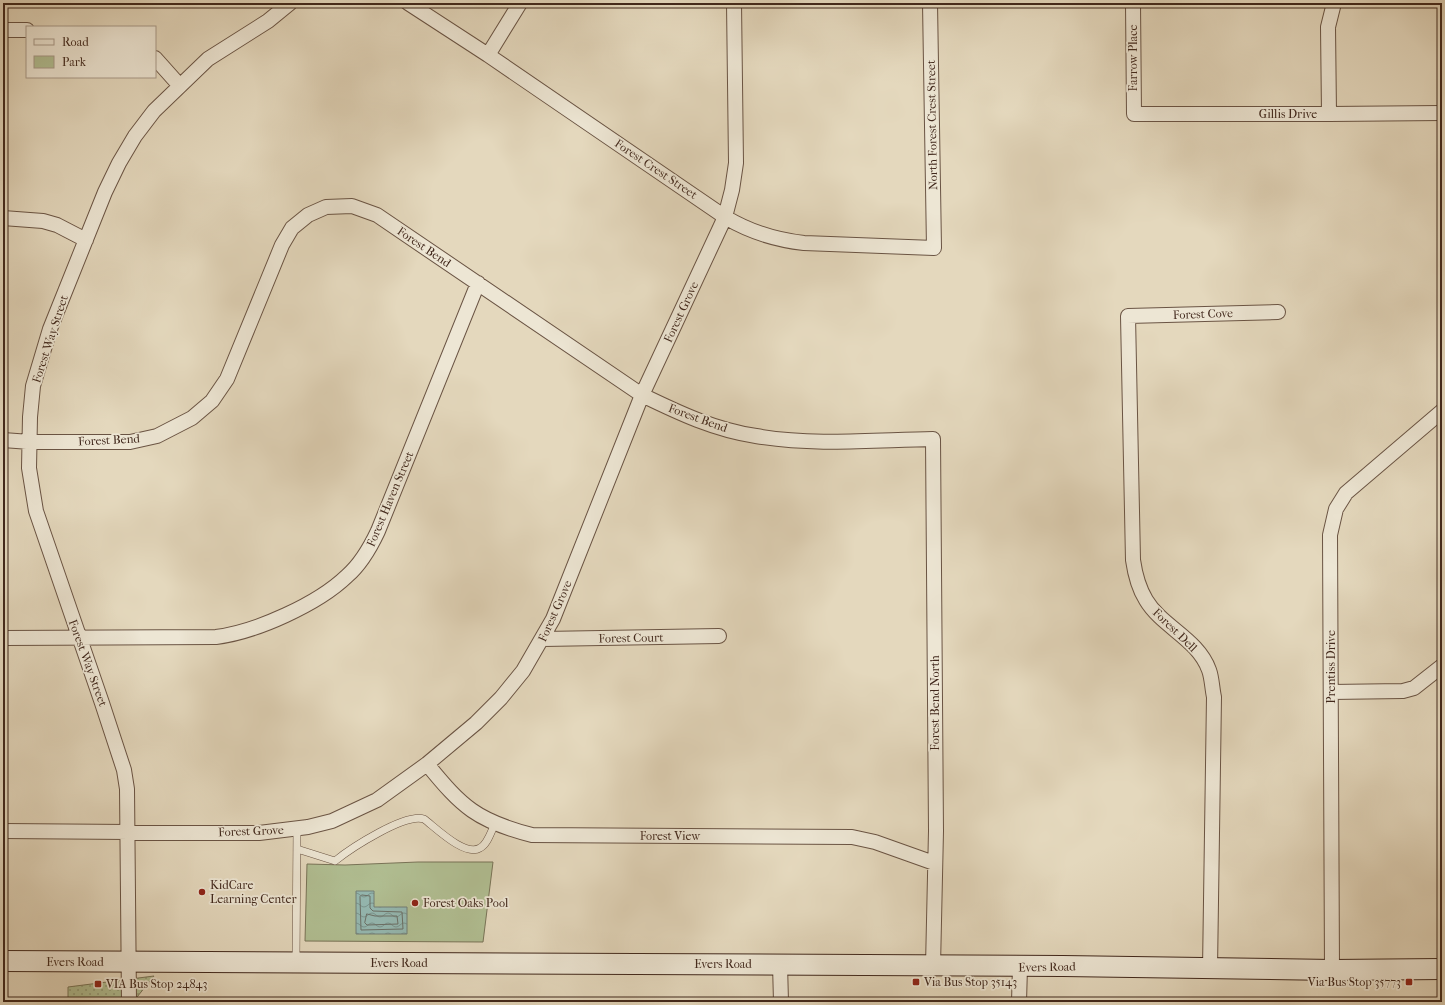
<svg xmlns="http://www.w3.org/2000/svg" width="1445" height="1005" font-family="'IM FELL French Canon',serif">
	<style>
		.grass { fill: url(#grass-dots); stroke: #797458 }
		.green { fill: #b1bf93; stroke: #797458 }
		.water { fill: url(#water-waves); stroke: #737f76 }
		.lines { fill: none; stroke-linecap: round; stroke-linejoin: round }
		.shore { stroke: #6b7067; stroke-width: 1 }
		.service-casing { stroke: #6a5444; stroke-width: 8 }
		.minor-casing { stroke: #6a5444; stroke-width: 16 }
		.secondary-casing { stroke: #41281c; stroke-width: 22 }
		.service { stroke: #ede6d4; stroke-width: 7 }
		.minor { stroke: #ede6d4; stroke-width: 14 }
		.secondary { stroke: #ede6d4; stroke-width: 20 }
		.poi-dot { fill: #8f2418; stroke: #ede6d4; stroke-width: 1.5 }
		.labels { text-anchor: middle; dominant-baseline: central; stroke-width: 3.5; stroke-linejoin: round; paint-order: stroke }
		.street-label { font-size: 12px; fill: #41281c; stroke: #ede6d4 }
		.poi-label { font-size: 12px; fill: #41281c; stroke: #ede6d4; text-anchor: start }
	</style>
	<defs>
		<pattern id="grass-dots" width="8" height="8" patternUnits="userSpaceOnUse"><rect width="8" height="8" fill="#b1bf93"/><path d="M2 2h.1M6 6h.1" fill="none" stroke="#929b77" stroke-width="1.8" stroke-linecap="round"/></pattern>
		<pattern id="water-waves" width="16" height="10" patternUnits="userSpaceOnUse"><rect width="16" height="10" fill="#95b9b2"/><path d="M0 5q4-4 8 0t8 0" fill="none" stroke="#7b9690"/></pattern>
	</defs>
	<rect width="100%" height="100%" fill="#e4d8bd"/>
	<filter id="stains"><feTurbulence type="fractalNoise" baseFrequency=".005" numOctaves="4"/><feColorMatrix values="0 0 0 0 .2 0 0 0 0 .09 0 0 0 0 .02 0 0 0 .5 -.17"/></filter>
	<radialGradient id="worn" r=".72"><stop offset=".6" stop-color="#630" stop-opacity="0"/><stop offset="1" stop-color="#630" stop-opacity=".3"/></radialGradient>
	<path class="grass" d="M154,976L133,1002H68V987Z"/>
	<path class="green" d="M418,862H493L483,942L305,941L307,864L345,865Z"/>
	<path class="water" d="M356,891H374V907H407V934H356Z"/>
	<g class="lines">
		<path class="shore" d="M362,895L370,896V908L373,911L402,912L403,929L361,930L360,897Z
			M367,914L375,916H397L398,924L367,925L365,923Z"/>
		<g class="service-casing">
			<path id="service" d="M297,849L335,861C351,848 405,813 424,819C436,828 465,857 480,848C488,844 491,831 495,824
				M296,961L297,828"/>
		</g>
		<g class="minor-casing">
			<path id="minor" d="M408,3L488,55L725,217C750,232 776,240 804,243L934,248L930,3
				M1133,3L1134,114H1329L1442,113
				M3,30H27
				M488,55L520,3
				M155,58L180,86
				M1329,114L1328,27L1334,3
				M3,218L43,221L57,225L86,240
				M3,440L30,442H130L157,436L192,418L212,401L227,379L282,245L292,228L308,215L326,207L352,206L377,215L642,395C679,413 715,430 756,436C814,446 875,440 933,439L936,831L933,966
				M3,638L216,637C256,632 318,604 347,576C361,564 370,548 378,531L478,283
				M543,639L719,636
				M1331,692L1403,691L1414,688L1442,666
				M427,764C462,807 477,821 532,835L852,837L875,842L934,863
				M3,831L259,833L308,827L332,821L377,800L427,764L476,723L501,698L523,671L553,619L642,395L725,217L732,190L736,163L734,3
				M780,964L781,1002
				M1210,969L1214,697C1212,688 1212,678 1209,670C1198,639 1162,627 1146,600C1138,587 1135,574 1133,560L1128,316L1278,312
				M1332,970L1330,535L1336,509L1346,493L1442,411
				M129,1002L127,789L124,770L102,703L36,511L29,468L30,417L33,386L50,329L105,192L119,163L135,136L154,111L208,59L268,21L290,3
				M1019,1002L1020,967"/>
		</g>
		<g class="secondary-casing">
			<path id="secondary" d="M3,961L1063,966L1332,970L1442,969"/>
		</g>
		<use href="#service" class="service"/>
		<use href="#minor" class="minor"/>
		<use href="#secondary" class="secondary"/>
	</g>
	<g class="poi-dot">
		<circle cx="202" cy="892" r="4"/>
		<circle cx="415" cy="903" r="4"/>
		<rect x="912" y="978" width="8" height="8" rx="2"/>
		<rect x="1405" y="978" width="8" height="8" rx="2"/>
		<rect x="94" y="980" width="8" height="8" rx="2"/>
	</g>
	<g class="labels">
		<g class="street-label">
			<text transform="translate(1133 58) rotate(-90)">Farrow Place</text>
			<text x="1288" y="114">Gillis Drive</text>
			<text transform="translate(932 125) rotate(-91)">North Forest Crest Street</text>
			<text transform="translate(656 169) rotate(34)">Forest Crest Street</text>
			<text transform="translate(424 247) rotate(34)">Forest Bend</text>
			<text transform="translate(681 312) rotate(-65)">Forest Grove</text>
			<text transform="translate(1203 314) rotate(-2)">Forest Cove</text>
			<text transform="translate(50 339) rotate(-72)">Forest Way Street</text>
			<text transform="translate(698 418) rotate(20)">Forest Bend</text>
			<text transform="translate(109 440) rotate(-3)">Forest Bend</text>
			<text transform="translate(390 499) rotate(-67)">Forest Haven Street</text>
			<text transform="translate(555 611) rotate(-66)">Forest Grove</text>
			<text transform="translate(1175 630) rotate(44)">Forest Dell</text>
			<text transform="translate(631 638) rotate(-1)">Forest Court</text>
			<text transform="translate(88 663) rotate(70)">Forest Way Street</text>
			<text transform="translate(1331 667) rotate(-90)">Prentiss Drive</text>
			<text transform="translate(935 703) rotate(-90)">Forest Bend North</text>
			<text transform="translate(251 831) rotate(-2)">Forest Grove</text>
			<text x="670" y="836">Forest View</text>
			<text x="75" y="962">Evers Road</text>
			<text x="399" y="963">Evers Road</text>
			<text x="723" y="964">Evers Road</text>
			<text transform="translate(1047 967) rotate(-1)">Evers Road</text>
		</g>
		<g class="poi-label">
			<text x="210" y="885">KidCare<tspan x="210" dy="14">Learning Center</tspan></text>
			<text x="423" y="903">Forest Oaks Pool</text>
			<text x="924" y="982">Via Bus Stop 35143</text>
			<text x="1401" y="982" text-anchor="end">Via Bus Stop 35773</text>
			<text x="106" y="984">VIA Bus Stop 24843</text>
		</g>
	</g>
	<rect width="1445" height="1005" fill="none" stroke="#e4d8bd" stroke-width="16"/>
	<rect x="4" y="4" width="1437" height="997" fill="none" stroke="#41281c" stroke-width="2"/>
	<rect x="8" y="8" width="1429" height="989" fill="none" stroke="#41281c"/>
	<rect x="26" y="26" width="130" height="52" fill="#ede6d4" stroke="#a89a8a"/>
	<rect x="34" y="39" width="20" height="6" fill="#ede6d4" stroke="#a89a8a"/>
	<text x="62" y="46" font-size="12" fill="#41281c">Road</text>
	<rect x="34" y="56" width="20" height="12" fill="#b1bf93" stroke="#a89a8a"/>
	<text x="62" y="66" font-size="12" fill="#41281c">Park</text>
	<rect width="100%" height="100%" filter="url(#stains)"/>
	<rect width="100%" height="100%" fill="url(#worn)"/>
</svg>
